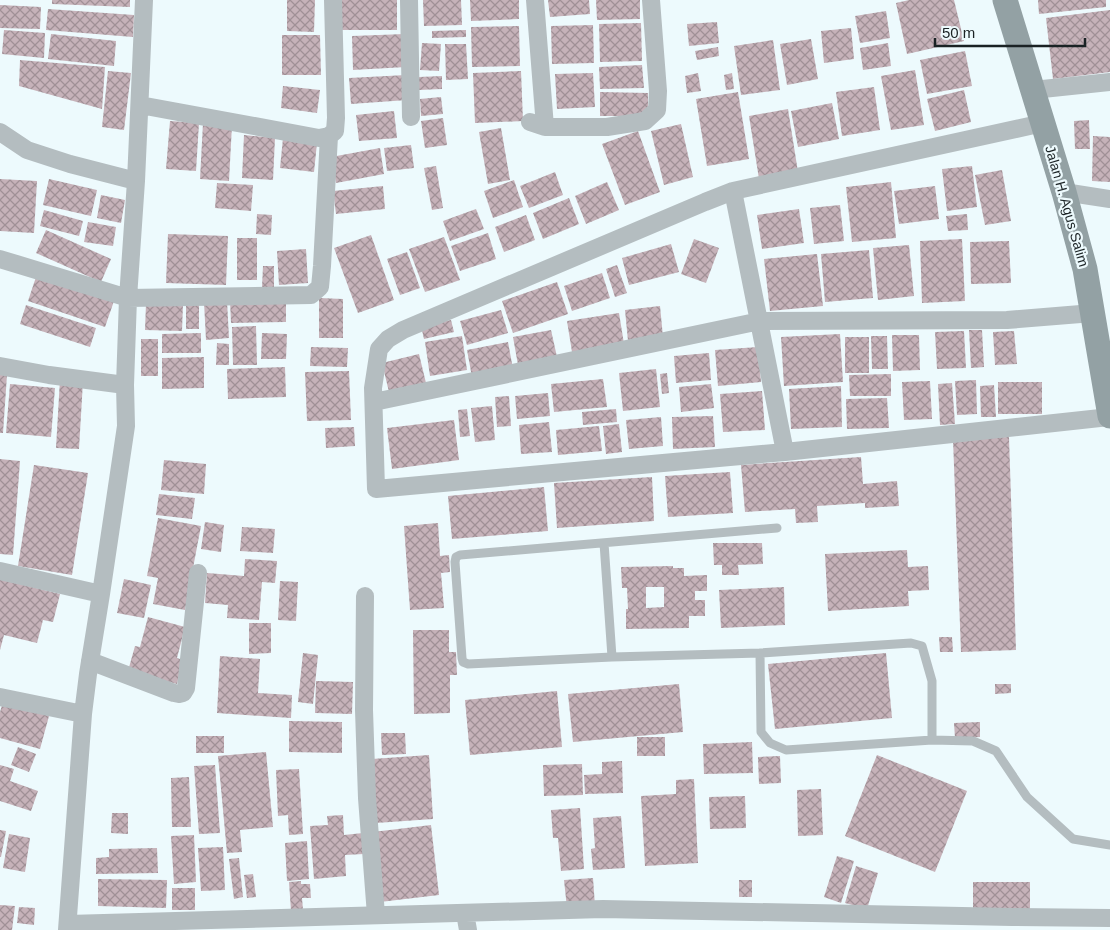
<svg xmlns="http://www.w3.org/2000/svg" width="1110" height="930" font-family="Arial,sans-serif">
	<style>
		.building { fill: url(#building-cross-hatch); fill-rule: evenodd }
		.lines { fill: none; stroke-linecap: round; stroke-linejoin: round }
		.lane { stroke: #b4bdc0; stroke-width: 9 }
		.street { stroke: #b4bdc0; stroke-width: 18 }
		.secondary { stroke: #93a1a4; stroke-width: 25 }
		.labels { text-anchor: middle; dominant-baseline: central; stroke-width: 4.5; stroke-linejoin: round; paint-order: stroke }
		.street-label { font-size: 14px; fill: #1a2224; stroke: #edfafd }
	</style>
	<defs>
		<pattern id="building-cross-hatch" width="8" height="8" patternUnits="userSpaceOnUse" patternTransform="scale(1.25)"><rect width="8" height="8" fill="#c6b2b9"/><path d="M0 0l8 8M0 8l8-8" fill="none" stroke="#a09096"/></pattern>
	</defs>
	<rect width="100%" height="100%" fill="#edfafd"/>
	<path class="building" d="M52,0H130V7L52,4Z
		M287,0H315L314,32L287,31Z
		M337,0H397V30H337Z
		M423,0H461L462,25L424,26Z
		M470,0H519V19L471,21Z
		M548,0H589L590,14L550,17Z
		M596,0H640V19L597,20Z
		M909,0H954L964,41L907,54L896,3Z
		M1038,0H1106V7L1039,14Z
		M0,5L41,7L40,29L0,28Z
		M48,9L134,15L133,37L46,30Z
		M1110,10V72L1053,79L1046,18Z
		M886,11L890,38L860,43L855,16Z
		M717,22L719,43L689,46L687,24Z
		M641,23L642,61L600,62L599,24Z
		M593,25L594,63L552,64L551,26Z
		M519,26L520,66L472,67L471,27Z
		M851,28L854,59L824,63L821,31Z
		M4,30L45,33L44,58L2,54Z
		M466,30V37L432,38V31Z
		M51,34L116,41L114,66L48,59Z
		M405,34L406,67L353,70L352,36Z
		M282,35H320L321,75H282Z
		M811,39L818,79L787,85L780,44Z
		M773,40L780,90L741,95L734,46Z
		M422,43L441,44L439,71L420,70Z
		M888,43L891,66L863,70L860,48Z
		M445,44H466L468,79L446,80Z
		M718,47L719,56L697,60L695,51Z
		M965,51L972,86L927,94L920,60Z
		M20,60L105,67L102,109L19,86Z
		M642,65L644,88L600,89L599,67Z
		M915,70L924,125L891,130L881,76Z
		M108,71L131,73L124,130L102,127Z
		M521,71L523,121L475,123L473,73Z
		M593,73L595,107L557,109L555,74Z
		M698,73L701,91L687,93L685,76Z
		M732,73L734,89L726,90L724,75Z
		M406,75L407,100L351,104L349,78Z
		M442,76V89L419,90V77Z
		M283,86L320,90L317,113L281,108Z
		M874,87L880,130L842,136L836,92Z
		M964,90L971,122L935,131L927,99Z
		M600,92L648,93V116H600Z
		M738,92L749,159L707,166L696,99Z
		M441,97L443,114L421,116L420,99Z
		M832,103L839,139L798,147L791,111Z
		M788,109L798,172L759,179L749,116Z
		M394,111L397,138L359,141L356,115Z
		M443,118L447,145L425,148L421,121Z
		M1089,120L1090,149H1075L1074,121Z
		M170,121L199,123L196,171L166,169Z
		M203,123L232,125L229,181L200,179Z
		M681,124L693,177L664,185L651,131Z
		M501,128L510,180L488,184L479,132Z
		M638,131L660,192L625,205L602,144Z
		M244,135L275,138L273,180L242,178Z
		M1093,136L1110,137V182L1092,181Z
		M283,138L317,143L314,172L280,168Z
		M411,145L414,168L387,171L384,148Z
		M380,148L384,174L336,183L331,157Z
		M436,166L443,208L432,210L424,168Z
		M972,166L977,207L947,211L942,169Z
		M1002,170L1011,221L985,225L975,175Z
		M555,172L563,195L529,208L520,186Z
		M0,179L37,181L34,233L0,231Z
		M49,179L97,190L91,216L43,205Z
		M514,180L523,207L493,218L484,191Z
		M607,182L619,210L586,224L575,196Z
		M891,182L896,238L852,242L846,187Z
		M217,183L253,185L251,211L215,208Z
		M383,186L385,209L336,214L333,191Z
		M935,186L939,219L899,224L894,191Z
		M101,195L125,200L121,223L97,218Z
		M569,198L579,224L543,239L533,213Z
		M840,205L844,241L814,244L810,208Z
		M476,209L484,229L450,241L443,221Z
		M799,209L804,243L762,249L757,215Z
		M44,210L83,221L79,236L40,226Z
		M257,214L272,215L271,235L256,234Z
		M967,214L968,230L948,231L946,216Z
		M526,215L535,240L504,252L495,227Z
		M88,222L116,227L113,246L84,242Z
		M46,230L111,259L101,282L36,253Z
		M488,233L496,259L460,271L451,246Z
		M168,234L228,236L226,285L166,283Z
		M371,235L394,300L358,313L334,248Z
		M444,237L460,280L425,292L409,249Z
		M237,238H257V280H237Z
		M694,239L719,248L706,283L681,274Z
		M962,239L965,301L922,303L920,241Z
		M1009,241L1011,283L971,284L970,242Z
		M671,244L679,272L629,285L622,258Z
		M909,245L914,296L878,300L873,248Z
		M306,249L308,283L279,285L277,251Z
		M869,250L873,298L825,302L821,254Z
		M407,252L420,288L400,295L387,259Z
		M817,254L823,306L770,311L764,259Z
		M617,265L627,293L615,297L606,269Z
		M263,266H274V287H262Z
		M602,273L610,298L572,311L564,286Z
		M37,274L114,301L105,327L28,301Z
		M557,282L568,314L513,333L502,301Z
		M319,298L343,299V338H319Z
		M230,300H286V322L231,323Z
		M227,301L229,338L206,340L204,302Z
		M146,303L183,304L182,331L145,330Z
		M26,305L96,328L90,347L20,324Z
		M186,305H199V329H186Z
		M660,306L663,337L628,341L625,310Z
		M501,310L508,333L467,345L460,321Z
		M619,313L624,344L572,352L567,321Z
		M451,320L454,332L424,339L421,326Z
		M256,326L257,365H233L232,327Z
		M551,330L557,357L518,365L513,337Z
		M969,330H982L984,367L971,368Z
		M964,331L966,368L937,369L935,332Z
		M1014,331L1017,364L995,365L993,332Z
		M201,333V353H162V334Z
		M262,333L287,334L286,359H261Z
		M840,334L843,382L784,386L781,337Z
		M892,335H919L920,370L893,371Z
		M462,336L467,370L430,376L425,342Z
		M871,336H887L888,369H872Z
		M845,337H869V373H845Z
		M141,339H158V376H141Z
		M508,342L513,369L472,377L467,350Z
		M217,343L229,344V365H216Z
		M311,347L348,348L347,367L310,366Z
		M758,347L761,382L718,386L715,350Z
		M709,353L711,380L676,383L674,356Z
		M419,354L426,383L389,392L382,363Z
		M204,357V388L162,389V358Z
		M285,367L286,397L228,399L227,369Z
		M656,369L660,407L623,411L619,373Z
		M349,371L351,420L307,421L305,372Z
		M667,373L669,393L662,394L660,374Z
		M891,374V396H850L849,375Z
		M0,375H7L3,433H0Z
		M60,379L83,381L79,449L56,448Z
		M603,379L607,407L554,412L551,384Z
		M976,380L977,414L957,415L955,381Z
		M930,381L932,419L904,420L902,382Z
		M998,382H1042V414H998Z
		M952,383L955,424L940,425L938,384Z
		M10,384L55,388L51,437L6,433Z
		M711,384L714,408L681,412L679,387Z
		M994,385L996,417H981L980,386Z
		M841,386L842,427L791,429L789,389Z
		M762,391L765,430L723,432L720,394Z
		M548,393L550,416L517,419L515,396Z
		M509,396L511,426L497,427L495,397Z
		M887,398L889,428L847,429L846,399Z
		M492,406L495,440L475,442L471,408Z
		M467,409L470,436L460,437L458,410Z
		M616,409L617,422L583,425L582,412Z
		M713,416L715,447L673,449L672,417Z
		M661,417L663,446L629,449L626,420Z
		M454,420L459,460L392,469L387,428Z
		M549,422L552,452L521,454L519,425Z
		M619,424L622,452L606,454L603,426Z
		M599,426L602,451L558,455L556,430Z
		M354,427L355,446L326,448L325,428Z
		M1009,437L1016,650L961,652L953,439Z
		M861,457L863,484L897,481L899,506L865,508V503L817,506L818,522L796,523L795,509L745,512L741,465Z
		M0,459L20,461L13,555L0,554Z
		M164,460L206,464L204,494L161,490Z
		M34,465L88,473L72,575L18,566Z
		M730,472L733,513L668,517L665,476Z
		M652,477L654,521L557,528L554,483Z
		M544,487L548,531L452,539L448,496Z
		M159,494L195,498L192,519L156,515Z
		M158,518L201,526L185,610L153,604L158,578L147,576Z
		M205,522L224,525L221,552L201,549Z
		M438,523L440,556L449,555L450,572L441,573L444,608L410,610L404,526Z
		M242,527L275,529L273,553L240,551Z
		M713,543H762L763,564L738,565L739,575H722V565H714Z
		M907,550L908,567L928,566L929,590L908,591L909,606L828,611L825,554Z
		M245,559L277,561L275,583L262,582L259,620L227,618L228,605L205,603L207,573L244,576Z
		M673,566V568H684V576L707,575V591H695V600H705V616H689V628L626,629V609H628L627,588H622L621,567ZM646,587H664V607L646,608Z
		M0,579L60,594L53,622L43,620L37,643L4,635L0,650Z
		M124,579L151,585L144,618L117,613Z
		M280,581L298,582L296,621L278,620Z
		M784,587L785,625L721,628L719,590Z
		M148,617L185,627L177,658L183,660L177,684L128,671L135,646L140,647Z
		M249,623H271V653L249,654Z
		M413,630H449V652H456L457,675H450V713L414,714Z
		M939,637H952L953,652H940Z
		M303,653L318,655L313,704L298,702Z
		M886,653L892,718L775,729L768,664Z
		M220,656L260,659L258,693L292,695L291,718L217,713Z
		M316,681L353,682L352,714L315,713Z
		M679,684L683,732L573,742L568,694Z
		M995,684H1011V693L995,694Z
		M557,691L562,747L470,755L465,700Z
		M3,702L49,716L40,749L0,738V712Z
		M289,721L342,722V753L289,752Z
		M980,722V737L955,738L954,723Z
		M381,733H405L406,754L382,755Z
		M196,736H224V753H196Z
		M637,737H665V756H637Z
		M752,742L753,773L704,774L703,744Z
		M18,747L36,754L29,772L11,765Z
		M266,752L273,827L240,830L242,852L227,853L218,756Z
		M429,755L433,819L376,823L372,759Z
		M877,755L967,791L935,872L845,836Z
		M780,756L781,783L759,784L758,757Z
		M622,761L623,793L585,794L584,775L602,774V762Z
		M582,764L583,795L544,796L543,765Z
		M0,765L14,769L10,781L38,791L31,811L0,801Z
		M215,765L220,833L199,834L194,766Z
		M299,769L303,834L289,835L288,815L278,816L276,770Z
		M189,777L191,827H172L171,778Z
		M694,779L698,863L645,866L641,796L676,794V780Z
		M821,789L823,835L798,836L797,790Z
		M745,796L746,828L710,829L709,797Z
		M580,808L584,869L561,871L558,838H553L551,810Z
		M112,813H128V834L111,833Z
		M343,815L344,835L363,833L364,854L345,855L346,876L314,879L310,826L328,825L327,816Z
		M621,816L625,868L593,870L591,849L595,848L593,818Z
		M431,825L439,895L380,902L373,832Z
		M0,830L6,831L1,857H0Z
		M9,834L30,838L25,872L3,868Z
		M194,835L196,882L174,884L171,836Z
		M307,841L309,879L287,881L285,843Z
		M223,847L225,890L201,891L198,848Z
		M157,848L158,873L96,874V858L109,857V849Z
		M837,856L854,861L841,903L824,897Z
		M239,858L243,897L234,899L229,859Z
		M856,866L878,873L867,909L845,903Z
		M253,874L256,897L247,898L244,875Z
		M593,878L595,906L567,908L564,880Z
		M98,879L167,880L166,908L98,906Z
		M739,880H752V897H739Z
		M301,881V884H310L311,898H302L303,910L291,911L289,882Z
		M973,882H1030V911H973Z
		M172,888H195V910H172Z
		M0,905L15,906L12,930H0Z
		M19,907L35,908L34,925L17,923Z"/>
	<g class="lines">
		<path class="lane" d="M604,543L612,657
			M760,653L612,657L468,664L463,662L462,658L455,562L456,557L460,555L777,528
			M932,740V681L922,646L911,643L760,653L761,732L770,743L786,750L932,740L973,741L996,751L1027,797L1073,839L1110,845"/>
		<path class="street" d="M409,0L411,117
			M535,0L545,127
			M1033,90L1110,82
			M140,105L319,138L329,136L335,131L336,118L333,0
			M530,122L545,127H607L645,121L657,110L658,91L651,0
			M1043,123L733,191L705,202L403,330L388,339L379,349L373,388L376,489L785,452L1110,417
			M0,132L27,150L70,164L136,181
			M733,191L785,452
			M1064,192L1110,199
			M0,259L128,298L311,295L320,287L322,266L329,136
			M0,366L49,375L125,385
			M374,402L760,321L1007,320L1093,313
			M0,571L101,594
			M365,596L364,710L367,798L376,915
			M90,661L174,693L179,694L183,693L186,688L198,573
			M0,697L83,714
			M465,913L468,930
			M68,924L603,909L1012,917L1110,918
			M67,930L83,714L88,674L101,594L126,426L125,385L128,298L136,181L144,0"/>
		<path class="secondary" d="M1005,0L1064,192L1085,269L1110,416"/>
	</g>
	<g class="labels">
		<g class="street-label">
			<text transform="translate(1067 206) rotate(74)">Jalan H. Agus Salim</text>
		</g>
	</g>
	<path d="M935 38v8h150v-8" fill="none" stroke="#1a2224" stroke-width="2.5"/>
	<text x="942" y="38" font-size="15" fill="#1a2224" stroke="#edfafd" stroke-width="4" paint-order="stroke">50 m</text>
</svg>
